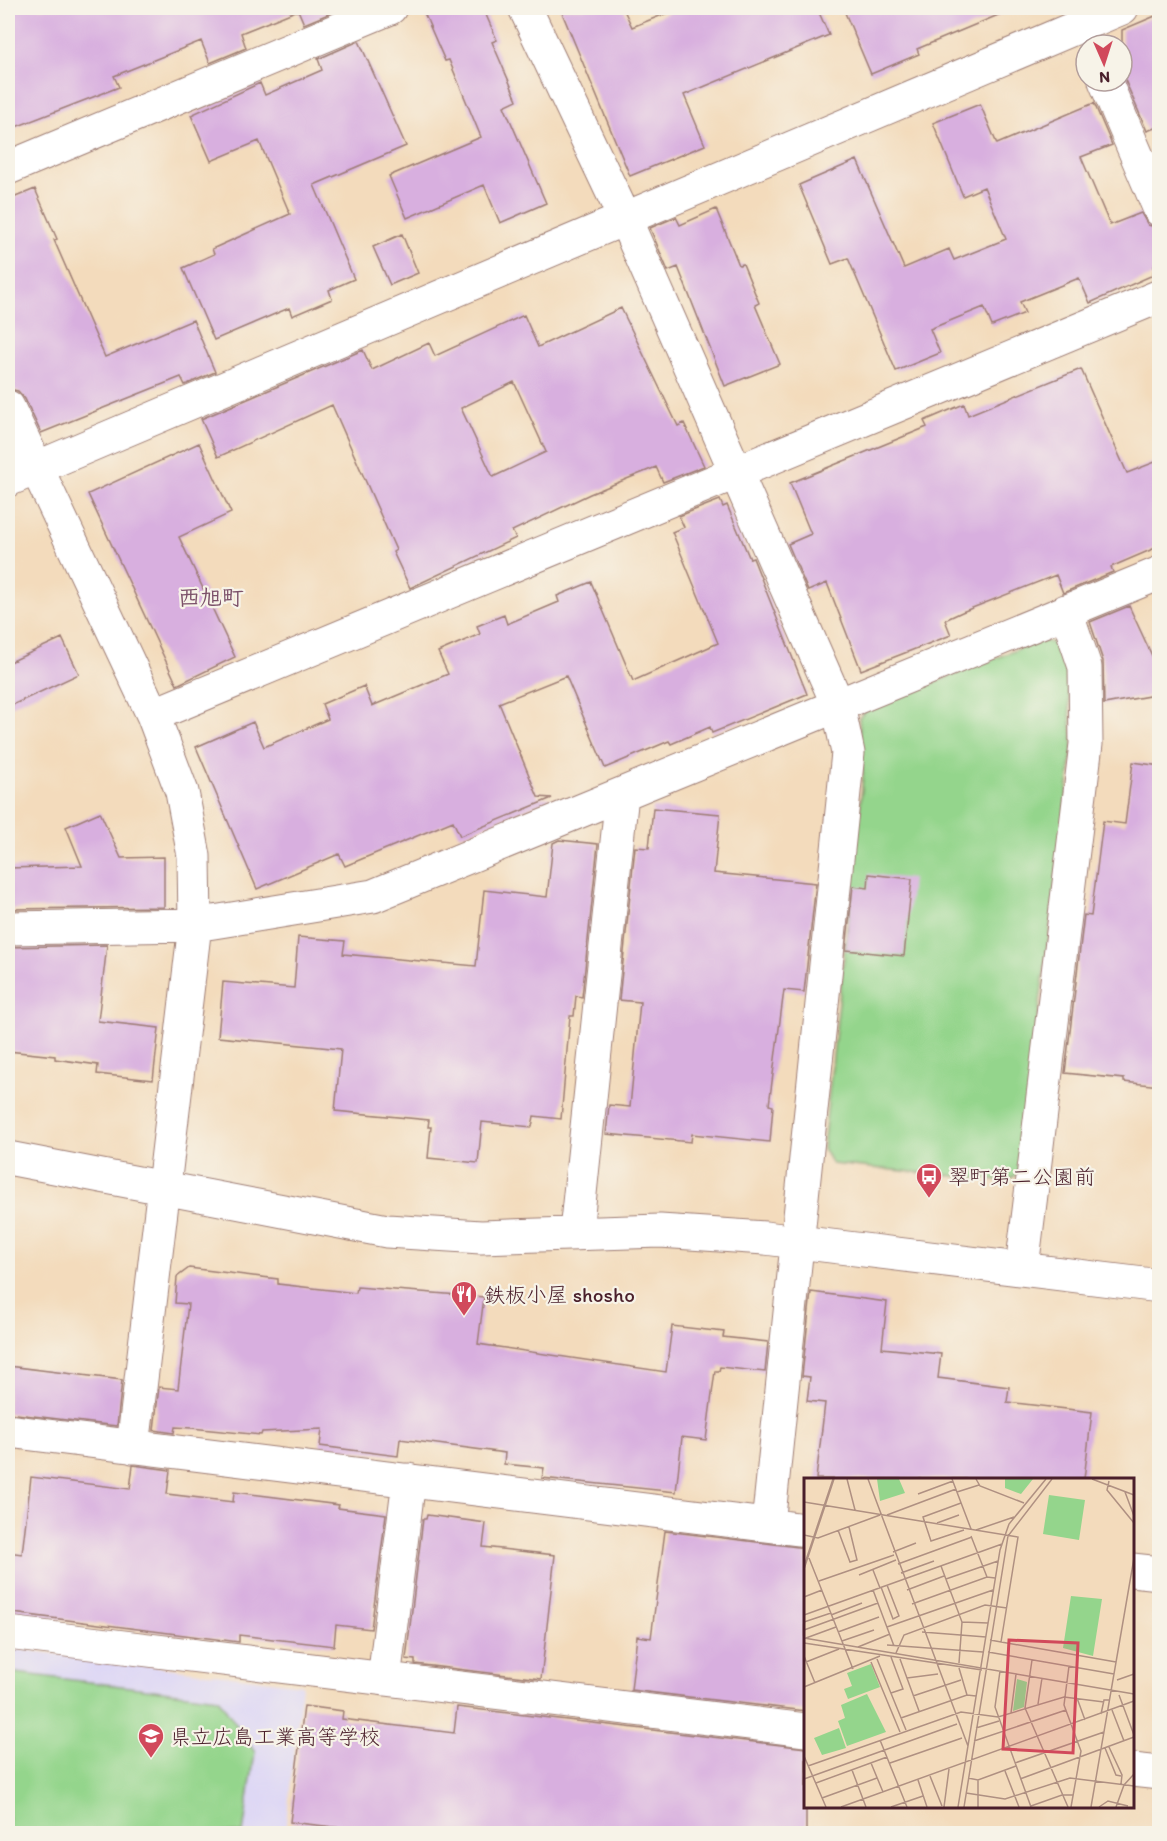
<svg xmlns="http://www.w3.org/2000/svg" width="1167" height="1841" font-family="Itim,'Klee One',sans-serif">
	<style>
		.built { fill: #dcd5f6 }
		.green { fill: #94d58c; stroke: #6f7a5c; stroke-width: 1.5 }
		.building { fill: #d8afdf; fill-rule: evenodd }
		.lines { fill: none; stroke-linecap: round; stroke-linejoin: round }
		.minor-casing { stroke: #9e7d74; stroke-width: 35 }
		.minor { stroke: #fff; stroke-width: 33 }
		.labels { text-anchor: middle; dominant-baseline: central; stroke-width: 4.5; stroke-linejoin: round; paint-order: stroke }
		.poi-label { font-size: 21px; fill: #4a1f2b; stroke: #f7f3e8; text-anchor: start }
		.neighbourhood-label { font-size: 22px; font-weight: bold; fill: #7c516a; stroke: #f7f3e8 }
		.inset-road { fill: none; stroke: #af9082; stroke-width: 1.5 }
		.view { fill: #d1495b; fill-opacity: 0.15; stroke: #d1495b; stroke-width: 3 }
		.inset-edge { fill: none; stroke: #4a1f2b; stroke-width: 3 }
	</style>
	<rect width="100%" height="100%" fill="#f7f3e8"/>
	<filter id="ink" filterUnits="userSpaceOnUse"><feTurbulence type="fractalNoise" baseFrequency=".0167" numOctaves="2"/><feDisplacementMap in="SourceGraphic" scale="12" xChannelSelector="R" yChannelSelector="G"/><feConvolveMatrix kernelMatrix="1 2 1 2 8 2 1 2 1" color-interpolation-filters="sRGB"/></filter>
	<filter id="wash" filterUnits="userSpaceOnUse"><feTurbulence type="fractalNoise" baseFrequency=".008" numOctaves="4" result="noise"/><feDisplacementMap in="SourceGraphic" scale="24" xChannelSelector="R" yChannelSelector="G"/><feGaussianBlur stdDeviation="1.35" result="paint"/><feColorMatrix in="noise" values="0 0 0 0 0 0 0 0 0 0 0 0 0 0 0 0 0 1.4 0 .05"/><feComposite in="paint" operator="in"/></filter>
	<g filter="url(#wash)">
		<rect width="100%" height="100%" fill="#f3dbbc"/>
		<path class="built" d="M8,1648L302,1685L285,1833L8,1834Z"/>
		<path class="green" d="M1041,640L1056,644L1067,676L1073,746L1018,1174L1006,1181L832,1164L823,1148L860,810L863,776L859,718L866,710Z
			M8,1672L218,1698L255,1752L243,1833H8Z"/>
		<g id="blocks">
			<path class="building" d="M8,8H343L304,24L298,10L241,33L246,48L210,63L201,41L114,76L119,87L8,130Z
				M422,8H483L497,40L492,42L517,100L504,106L546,203L500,223L484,185L407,218L389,176L481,137L449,60L445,61Z
				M560,8H623L632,27L680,8H817L829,35L684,95L705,145L630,176Z
				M843,8H1015L917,49L919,54L871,74Z
				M1160,14V126L1147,131L1122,73V30Z
				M359,41L406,146L314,185L354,279L329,290L332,299L292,316L289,308L214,340L183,268L214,254L212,249L290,214L259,141L211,161L191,115L260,83L265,95L322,70L318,59Z
				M1094,103L1112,145L1081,157L1110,225L1141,213L1148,225L1160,228L1153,275L1090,303L1079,278L1020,302L1025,313L992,326L984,307L930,329L940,353L896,371L848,258L832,264L799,185L857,160L904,268L949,249L954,260L1006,239L984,187L963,196L933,123L980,104L997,144Z
				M35,189L57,239L54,240L105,357L193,320L215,372L185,385L181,377L41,433L25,399L18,391L8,389V200Z
				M716,209L739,265L743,264L759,303L755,305L780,364L725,386L678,267L668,271L650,228L676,217L680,225Z
				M402,234L418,273L390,285L373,247Z
				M621,308L678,426L684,423L704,466L663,482L656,467L590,494L512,531L516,538L410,588L393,552L396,550L332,405L218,457L201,419L363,350L372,370L429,343L435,356L524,315L538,347ZM514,382L546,452L493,477L461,408Z
				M1081,369L1127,473L1160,460V546L1111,567L1113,572L1063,593L1056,575L962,612L945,620L951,635L861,670L827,583L808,591L788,544L811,534L790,483L927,427L924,421L964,404L968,415Z
				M199,443L231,513L179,537L235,657L177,685L88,494Z
				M720,500L723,507L727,505L750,559L753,558L807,694L712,733L710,727L671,744L669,741L605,768L566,676L499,703L538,797L552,798L460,836L453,821L345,866L339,854L257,889L196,747L253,722L264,747L328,719L322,704L364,686L372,706L448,674L438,652L480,634L477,626L504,615L507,624L559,602L557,596L591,582L633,681L718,643L672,532L684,527L679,516Z
				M1129,606L1160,673V694L1104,704L1103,661L1090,622Z
				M62,638L79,674L8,707V663Z
				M1133,762L1160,766V1086L1124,1082V1079L1065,1073L1084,915L1091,916L1103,821L1125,824Z
				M653,808L720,814L714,873L816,883L804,992L784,990L769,1105L773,1106L770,1142L692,1134L691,1142L606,1134L609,1105L630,1107L640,1002L619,1000L635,847L649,848Z
				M100,812L121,858L164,857V907L8,909V868L82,866L66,827Z
				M559,840L598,844L582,997L576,996L574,1016H570L561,1119L534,1116L532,1127L482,1122L478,1163L428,1158L431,1127H428L429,1120L335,1111L341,1049L218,1037L223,982L294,988L298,937L345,941L343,954L476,966L484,890L547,897L553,843Z
				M869,874L912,879L904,956L846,950L853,886L868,888Z
				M107,945L98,1021L159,1028L153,1080L97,1074L98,1065L55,1059V1056L8,1051V947Z
				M189,1268L278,1279V1284L356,1293L357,1287L484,1297L478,1344L666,1372L672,1326L724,1332L723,1337L768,1342L765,1372L720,1367L719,1371H715L706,1440L682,1437L676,1492L542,1478L544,1468L504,1464L505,1453L400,1439L398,1456L320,1446L322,1429L262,1432L261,1435L191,1428L175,1427L174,1433L154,1430L159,1387L178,1389L188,1304L175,1303L177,1277Z
				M811,1292L887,1302L882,1348L941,1354L938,1378L1009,1387L1007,1402L1092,1412L1084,1479H816L825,1403L807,1401L810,1377L802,1376Z
				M8,1366L122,1380L117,1426L8,1413Z
				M133,1465L170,1470L167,1494L233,1502L234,1492L339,1505L338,1508L386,1514L371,1629L336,1625L334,1646L239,1635V1642L13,1613L14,1610L8,1609V1552L22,1554L31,1477L130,1489Z
				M427,1515L486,1523L483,1547L555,1555L541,1679L415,1664V1660L406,1659L423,1519H426Z
				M665,1531L806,1548V1711L631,1690L637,1636L651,1638Z
				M304,1706L343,1711L342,1719L454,1733L457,1707L806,1748V1833H368V1831L290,1822Z"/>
		</g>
	</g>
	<g filter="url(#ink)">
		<use href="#blocks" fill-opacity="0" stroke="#9e7d74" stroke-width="1.5"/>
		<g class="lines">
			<g class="minor-casing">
				<path id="minor" d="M525,8L625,219L838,705L848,753L768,1525
					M1105,81L1160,210
					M8,168L390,8
					M8,407L153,715L182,792L194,856L195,925L133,1447
					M8,480L1122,8
					M153,715L1160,296
					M8,928L195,925L373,896L1160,573
					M8,1158L387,1231L481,1237L660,1231L765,1238L1160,1286
					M576,1232L622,794
					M1022,1268L1086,744L1085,667L1066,611
					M8,1431L806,1530
					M1132,1570L1160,1573
					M8,1633L806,1730
					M384,1679L409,1480
					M1132,1770L1160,1773"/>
			</g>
			<use href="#minor" class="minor"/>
		</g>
	</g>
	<defs>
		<g id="bus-pin" transform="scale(1.35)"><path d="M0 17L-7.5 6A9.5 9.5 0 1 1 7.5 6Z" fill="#d1495b" stroke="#f7f3e8"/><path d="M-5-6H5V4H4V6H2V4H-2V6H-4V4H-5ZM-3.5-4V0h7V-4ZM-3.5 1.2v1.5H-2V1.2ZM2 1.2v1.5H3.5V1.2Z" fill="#fff"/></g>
		<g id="restaurant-pin" transform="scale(1.35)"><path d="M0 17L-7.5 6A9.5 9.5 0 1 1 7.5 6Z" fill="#d1495b" stroke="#f7f3e8"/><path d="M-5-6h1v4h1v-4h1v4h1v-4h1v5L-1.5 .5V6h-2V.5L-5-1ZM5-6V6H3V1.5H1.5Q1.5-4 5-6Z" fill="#fff"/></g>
		<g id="school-pin" transform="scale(1.35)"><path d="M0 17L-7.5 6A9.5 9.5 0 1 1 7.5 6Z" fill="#d1495b" stroke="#f7f3e8"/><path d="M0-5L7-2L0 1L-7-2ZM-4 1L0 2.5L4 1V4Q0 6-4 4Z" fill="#fff"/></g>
	</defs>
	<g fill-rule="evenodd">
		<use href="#bus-pin" x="929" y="1176"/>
		<use href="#restaurant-pin" x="464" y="1294"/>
		<use href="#school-pin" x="151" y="1736"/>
	</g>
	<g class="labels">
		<g class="poi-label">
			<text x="948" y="1176">翠町第二公園前</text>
			<text x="484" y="1294">鉄板小屋 shosho</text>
			<text x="170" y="1736">県立広島工業高等学校</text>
		</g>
		<g class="neighbourhood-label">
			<text x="211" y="597">西旭町</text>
		</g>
	</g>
	<g transform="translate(804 1478)">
		<rect width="330" height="330" fill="#f3dbbc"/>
		<path d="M73,1H95L101,15L76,23ZM201,1H229L217,16L201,10ZM245,17L281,22L275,62L239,56ZM267,118L298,121L289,178L259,170ZM67,186L76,209L44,221L40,211L48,208L43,195ZM213,201L223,204L220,229L209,233ZM63,216L82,254L43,268L34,243L41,240L37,227ZM35,250L42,270L18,277L10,260Z" fill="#94d58c"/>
		<path class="inset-road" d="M43,1L51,32M64,1L164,268M148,1L167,51M172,1L176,8L220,25M288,1L330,17M305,3L303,12L330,45M153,14L175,7M321,14L330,38M114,16L149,3M0,24L214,59L197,164M157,25L119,39L127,63L160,52M83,37L152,11M133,45L155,37M34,52L46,84L53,82L45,49M172,52L210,39M0,57L14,60L76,37M167,58L183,99M89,74L112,65M5,80L49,191M94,86L168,59M0,88L29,1M137,88L158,144L155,185M0,91L30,1M69,92L76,110M97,95L130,83M55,97L92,82M142,101L194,83M15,103L90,77M77,109L89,141L95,138L83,107M69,112L90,168M103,112L140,98M0,119L18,112M108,126L183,99L191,100M0,137L198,66M27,137L58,125M0,144L27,135M158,144L184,145M83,149L189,112M0,152L74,125M34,154L75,139M118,154L182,159M0,160L330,216M2,160L32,149M186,162L312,184M38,163L70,152M0,165L178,192M83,167L179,174M54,169L86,156M184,174L310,196M92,175L100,157L181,127L203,130M0,178L11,205M87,179L99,211L87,215M73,181L102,252M96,181L115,233M228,182L221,230L264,329M2,184L35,171M67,184L96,254M265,188L260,227L277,273L267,329M155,190L163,217M196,193L191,229L227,329M103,200L134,196M313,202L330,196M0,209L76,178M315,217L330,257M109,218L157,202M273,220L281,242M234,226L238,200M308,232L320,263M207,235L212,196M297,236L300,222H306M97,240L163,217L172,218M172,250L195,243M76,262L103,329M170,263L262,232M305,269L318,297L317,306M301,270L312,297L317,298M0,278L22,329M67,285L79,314M86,285L158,260M211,285L300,254M4,288L157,234L194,239L260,219L300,224M48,292L62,329M201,293L215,329M126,298L138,328M164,300L174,302L212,288M0,301L153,246M216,301L330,259M114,302L123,329M12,305L83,279M162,315L201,321L266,300L330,308M18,320L73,300M227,328L258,317H269M37,329L330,223M87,329L119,318M140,329L145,291M154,329L196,72L205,46L242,1M160,329L204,58L248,1M174,329V302M287,329L330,80M295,329L304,323L324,328M312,329L320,307L330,296"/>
		<path class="view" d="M205,162L274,165L269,275L199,271Z"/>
		<rect width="330" height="330" class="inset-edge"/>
	</g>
	<rect width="1167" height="1841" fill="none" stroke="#f7f3e8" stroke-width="30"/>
	<g transform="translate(1104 63) rotate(177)"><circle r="28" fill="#f7f3e8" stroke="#b29e9c" stroke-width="1.5"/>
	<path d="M0-4.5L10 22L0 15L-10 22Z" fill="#d1495b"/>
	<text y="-9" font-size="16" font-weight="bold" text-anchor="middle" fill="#4a1f2b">N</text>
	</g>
</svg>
